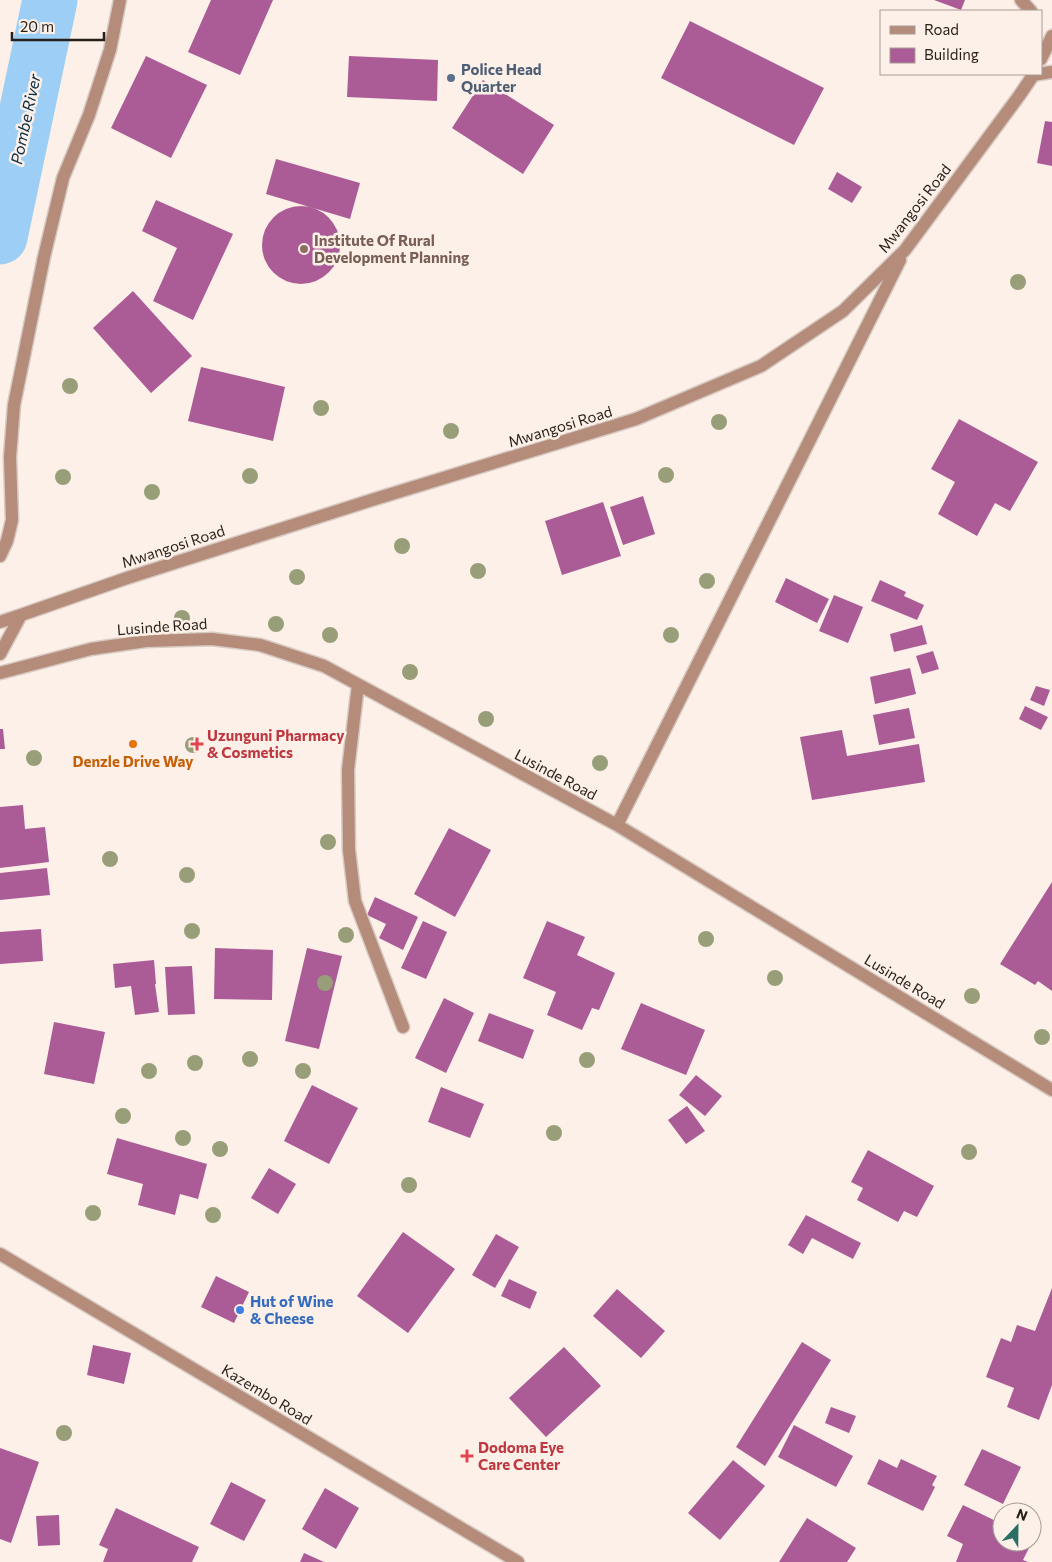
<svg xmlns="http://www.w3.org/2000/svg" width="1052" height="1562" font-family="Commissioner,sans-serif">
	<style>
		.lines { fill: none; stroke-linecap: round; stroke-linejoin: round }
		.river { stroke: #9dcff6; stroke-width: 55 }
		.building { fill: #ab5c96 }
		.lane-casing { stroke: #d6cac3; stroke-width: 15 }
		.street-casing { stroke: #d6cac3; stroke-width: 15 }
		.lane { stroke: #b58c7a; stroke-width: 12 }
		.street { stroke: #b58c7a; stroke-width: 12 }
		.tree { fill: #989f78 }
		.service-dot { fill: #5c6f8a; stroke: #fdf0e8; stroke-width: 2 }
		.education-dot { fill: #8d6e63; stroke: #fdf0e8; stroke-width: 2 }
		.food-dot { fill: #e8710a; stroke: #fdf0e8; stroke-width: 2 }
		.health-dot { fill: #e0444e; stroke: #fdf0e8; stroke-width: 2 }
		.shop-dot { fill: #3f7fe0; stroke: #fdf0e8; stroke-width: 2 }
		.labels { text-anchor: middle; dominant-baseline: central; stroke-width: 5; stroke-linejoin: round; paint-order: stroke }
		.service-label { font-size: 15px; font-weight: bold; fill: #4e5e75; stroke: #fdf0e8; text-anchor: start }
		.street-label { font-size: 15px; fill: #261f1a; stroke: #fdf0e8 }
		.education-label { font-size: 15px; font-weight: bold; fill: #785e54; stroke: #fdf0e8; text-anchor: start }
		.health-label { font-size: 15px; font-weight: bold; fill: #be3a42; stroke: #fdf0e8; text-anchor: start }
		.food-label { font-size: 15px; font-weight: bold; fill: #c56008; stroke: #fdf0e8 }
		.shop-label { font-size: 15px; font-weight: bold; fill: #366cbe; stroke: #fdf0e8; text-anchor: start }
		.water-label { font-size: 16px; font-style: italic; fill: #062d46; stroke: #fdf0e8 }
	</style>
	<rect width="100%" height="100%" fill="#fdf0e8"/>
	<g class="lines">
		<path class="river" d="M0,237L50,0"/>
	</g>
	<path class="building" d="M211,0H273L240,75L188,52Z
		M934,0H965L961,10Z
		M690,21L824,88L794,145L661,78Z
		M146,56L207,85L171,158L111,128Z
		M349,56L438,60L437,101L347,97Z
		M483,80L554,125L523,174L452,128Z
		M1045,121L1052,122V166L1037,163Z
		M276,159L360,183L350,219L266,194Z
		M837,172L862,187L852,203L828,189Z
		M156,200L233,234L193,320L153,301L177,248L142,231Z
		M262 245a39 39 0 1 1 78 0a39 39 0 1 1-78 0Z
		M133,291L192,356L151,393L93,328Z
		M201,367L285,387L273,441L188,421Z
		M959,419L1038,462L1010,511L995,503L977,536L938,514L955,482L931,469Z
		M643,496L655,534L623,545L610,507Z
		M603,502L621,556L562,575L545,521Z
		M786,578L829,599L817,623L775,602Z
		M880,580L906,592L904,596L924,605L917,620L871,601Z
		M834,595L863,607L848,643L819,631Z
		M922,625L927,644L894,652L890,634Z
		M933,651L939,669L922,674L916,656Z
		M910,668L916,694L875,704L870,677Z
		M1036,686L1050,690L1044,706L1030,700Z
		M1025,706L1048,717L1041,730L1019,719Z
		M909,708L915,738L879,745L873,715Z
		M0,729H3L5,749H0Z
		M842,730L847,756L919,744L925,782L812,800L800,737Z
		M23,805L25,829L45,827L49,862L0,868V807Z
		M449,828L491,850L455,917L414,894Z
		M47,868L50,895L0,900V873Z
		M1052,882V991L1038,981L1035,985L1000,964Z
		M375,897L418,917L403,950L379,938L386,924L367,915Z
		M423,921L447,932L426,979L401,968Z
		M547,921L585,937L577,955L615,973L599,1010L592,1008L582,1030L547,1015L556,992L523,978Z
		M41,929L43,961L0,964V932Z
		M215,948L273,950L272,1000L214,999Z
		M307,948L342,956L319,1049L285,1041Z
		M154,960L156,984H155L159,1012L135,1015L131,986L115,988L113,964Z
		M192,966L195,1014L168,1015L165,967Z
		M444,998L474,1013L446,1073L415,1058Z
		M641,1003L705,1030L686,1075L621,1049Z
		M489,1013L534,1030L523,1059L478,1041Z
		M54,1022L105,1032L94,1084L44,1074Z
		M696,1075L722,1096L705,1116L679,1095Z
		M312,1085L358,1108L329,1164L284,1141Z
		M441,1087L484,1104L470,1138L428,1122Z
		M687,1106L705,1131L686,1144L668,1120Z
		M117,1138L207,1164L198,1199L180,1194L175,1215L138,1205L143,1184L107,1174Z
		M868,1150L934,1186L917,1217L904,1211L898,1222L857,1200L863,1188L851,1182Z
		M269,1168L296,1184L278,1214L251,1198Z
		M806,1215L861,1243L853,1259L812,1238L803,1254L788,1245Z
		M403,1232L455,1269L408,1333L357,1296Z
		M496,1234L519,1247L495,1288L472,1275Z
		M216,1276L249,1292L234,1323L201,1307Z
		M509,1279L537,1292L530,1309L501,1296Z
		M1052,1288V1385L1039,1420L1007,1407L1014,1388L986,1377L1001,1338L1011,1342L1017,1325L1035,1331Z
		M617,1289L665,1331L641,1358L593,1316Z
		M802,1342L831,1360L765,1466L736,1447Z
		M93,1345L131,1353L124,1384L87,1375Z
		M564,1347L601,1386L546,1437L509,1398Z
		M831,1407L856,1416L849,1433L825,1423Z
		M794,1425L853,1456L836,1487L778,1457Z
		M0,1448L39,1462L11,1543L0,1539Z
		M982,1449L1021,1467L1003,1504L964,1485Z
		M879,1459L897,1468L901,1459L937,1476L932,1485L935,1487L923,1511L867,1484Z
		M733,1460L765,1486L720,1540L688,1513Z
		M231,1482L266,1500L244,1541L210,1524Z
		M325,1488L359,1508L336,1549L302,1529Z
		M963,1505L1002,1524V1542H1032L1023,1560L1028,1562H956L963,1544L947,1536Z
		M116,1508L199,1547L192,1562H103L108,1549L99,1545Z
		M59,1515L60,1545L38,1546L36,1516Z
		M807,1518L856,1548L847,1562H779Z
		M304,1553L324,1562H300Z"/>
	<g class="lines">
		<g class="lane-casing">
			<path id="lane" d="M1021,0L1031,11
				M0,556L7,541L12,520L10,457L14,405L44,257L63,178L89,115L110,50L120,0"/>
		</g>
		<g class="street-casing">
			<path id="street" d="M1041,59L1052,36
				M1033,75L1052,72
				M0,622L21,615
				M0,654L21,615L127,578L375,499L636,419L761,366L843,311L905,250L1019,96L1034,74
				M0,673L91,649L146,641L212,639L260,645L324,666L617,825L1052,1090
				M358,685L348,770L349,850L355,901L403,1027
				M617,825L900,260
				M0,1254L518,1562"/>
		</g>
		<use href="#lane" class="lane"/>
		<use href="#street" class="street"/>
	</g>
	<g class="tree">
		<circle cx="1018" cy="282" r="8"/>
		<circle cx="70" cy="386" r="8"/>
		<circle cx="321" cy="408" r="8"/>
		<circle cx="719" cy="422" r="8"/>
		<circle cx="451" cy="431" r="8"/>
		<circle cx="666" cy="475" r="8"/>
		<circle cx="250" cy="476" r="8"/>
		<circle cx="63" cy="477" r="8"/>
		<circle cx="152" cy="492" r="8"/>
		<circle cx="402" cy="546" r="8"/>
		<circle cx="478" cy="571" r="8"/>
		<circle cx="297" cy="577" r="8"/>
		<circle cx="707" cy="581" r="8"/>
		<circle cx="182" cy="618" r="8"/>
		<circle cx="276" cy="624" r="8"/>
		<circle cx="330" cy="635" r="8"/>
		<circle cx="671" cy="635" r="8"/>
		<circle cx="410" cy="672" r="8"/>
		<circle cx="486" cy="719" r="8"/>
		<circle cx="193" cy="745" r="8"/>
		<circle cx="34" cy="758" r="8"/>
		<circle cx="600" cy="763" r="8"/>
		<circle cx="328" cy="842" r="8"/>
		<circle cx="110" cy="859" r="8"/>
		<circle cx="187" cy="875" r="8"/>
		<circle cx="192" cy="931" r="8"/>
		<circle cx="346" cy="935" r="8"/>
		<circle cx="706" cy="939" r="8"/>
		<circle cx="775" cy="978" r="8"/>
		<circle cx="325" cy="983" r="8"/>
		<circle cx="972" cy="996" r="8"/>
		<circle cx="1042" cy="1037" r="8"/>
		<circle cx="250" cy="1059" r="8"/>
		<circle cx="587" cy="1060" r="8"/>
		<circle cx="195" cy="1063" r="8"/>
		<circle cx="149" cy="1071" r="8"/>
		<circle cx="303" cy="1071" r="8"/>
		<circle cx="123" cy="1116" r="8"/>
		<circle cx="554" cy="1133" r="8"/>
		<circle cx="183" cy="1138" r="8"/>
		<circle cx="220" cy="1149" r="8"/>
		<circle cx="969" cy="1152" r="8"/>
		<circle cx="409" cy="1185" r="8"/>
		<circle cx="93" cy="1213" r="8"/>
		<circle cx="213" cy="1215" r="8"/>
		<circle cx="64" cy="1433" r="8"/>
	</g>
	<circle class="service-dot" cx="451" cy="78" r="5"/>
	<circle class="education-dot" cx="304" cy="249" r="5"/>
	<circle class="food-dot" cx="133" cy="744" r="5"/>
	<g class="health-dot">
		<path d="M194.5 736.5h5v5h5v5h-5v5h-5v-5h-5v-5h5z"/>
		<path d="M464.5 1448.5h5v5h5v5h-5v5h-5v-5h-5v-5h5z"/>
	</g>
	<circle class="shop-dot" cx="240" cy="1310" r="5"/>
	<g class="labels">
		<g class="service-label">
			<text x="461" y="69">Police Head<tspan x="461" dy="17">Quarter</tspan></text>
		</g>
		<g class="street-label">
			<text transform="translate(914 208) rotate(-52)">Mwangosi Road</text>
			<text transform="translate(560 426) rotate(-17)">Mwangosi Road</text>
			<text transform="translate(173 546) rotate(-18)">Mwangosi Road</text>
			<text transform="translate(162 626) rotate(-4)">Lusinde Road</text>
			<text transform="translate(556 774) rotate(28)">Lusinde Road</text>
			<text transform="translate(905 981) rotate(31)">Lusinde Road</text>
			<text transform="translate(267 1394) rotate(31)">Kazembo Road</text>
		</g>
		<g class="education-label">
			<text x="314" y="240">Institute Of Rural<tspan x="314" dy="17">Development Planning</tspan></text>
		</g>
		<g class="health-label">
			<text x="207" y="735">Uzunguni Pharmacy<tspan x="207" dy="17">&amp; Cosmetics</tspan></text>
			<text x="478" y="1447">Dodoma Eye<tspan x="478" dy="17">Care Center</tspan></text>
		</g>
		<g class="food-label">
			<text x="133" y="761">Denzle Drive Way</text>
		</g>
		<g class="shop-label">
			<text x="250" y="1301">Hut of Wine<tspan x="250" dy="17">&amp; Cheese</tspan></text>
		</g>
		<g class="water-label">
			<text transform="translate(25 119) rotate(-78)">Pombe River</text>
		</g>
	</g>
	<rect x="880" y="10" width="162" height="65" fill="#fdf0e8" stroke="#a79c96"/>
	<rect x="890" y="26" width="25" height="8" fill="#b58c7a" stroke="#a79c96"/>
	<text x="924" y="35" font-size="15" fill="#261f1a">Road</text>
	<rect x="890" y="48" width="25" height="15" fill="#ab5c96" stroke="#a79c96"/>
	<text x="924" y="60" font-size="15" fill="#261f1a">Building</text>
	<g transform="translate(1017 1527) rotate(22)"><circle r="24" fill="#fdf0e8" stroke="#a79c96"/>
	<path d="M0-4L9 19L0 12L-9 19Z" fill="#2a6f63"/>
	<text y="-8" font-size="14" font-weight="bold" text-anchor="middle" fill="#261f1a">N</text>
	</g>
	<path d="M12 32v8h92v-8" fill="none" stroke="#261f1a" stroke-width="2.5"/>
	<text x="20" y="32" font-size="15" fill="#261f1a" stroke="#fdf0e8" stroke-width="4" paint-order="stroke">20 m</text>
</svg>
